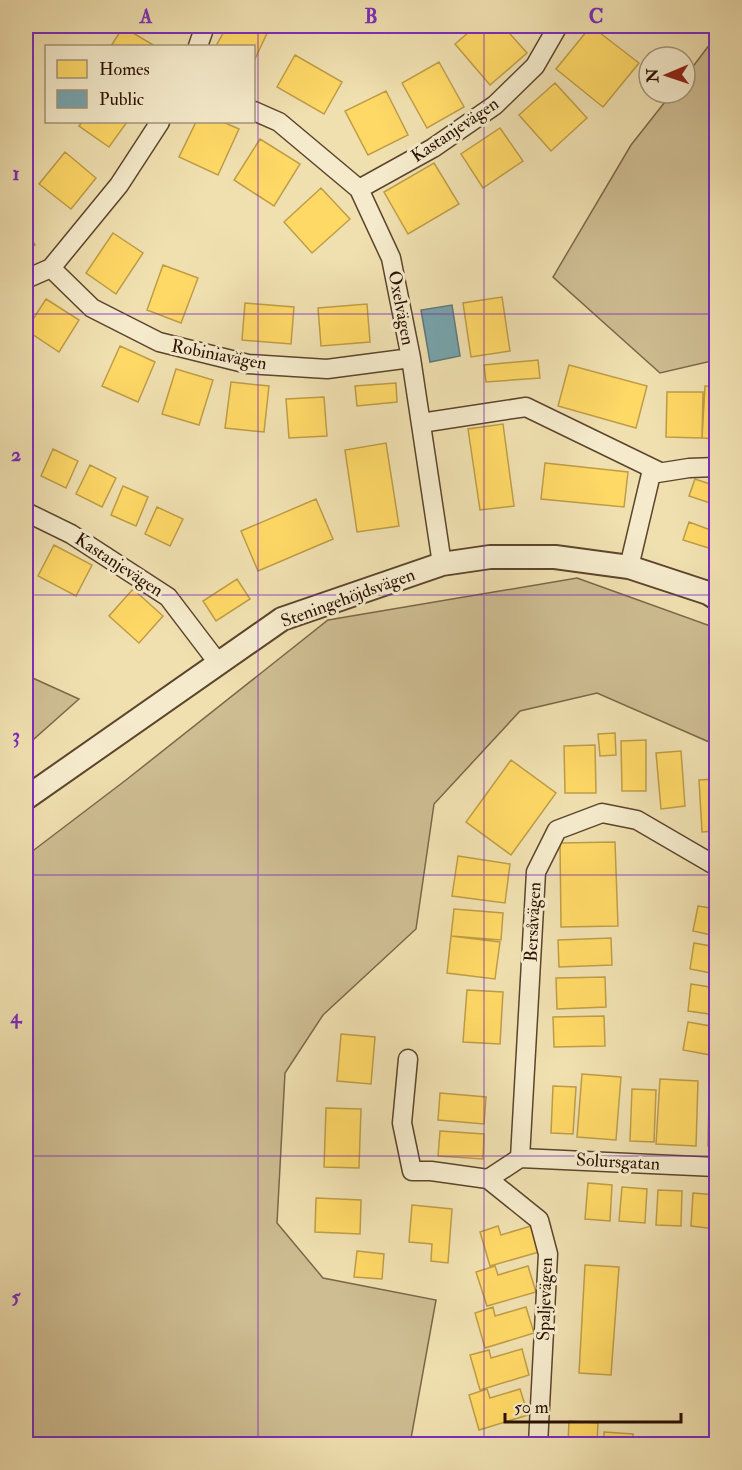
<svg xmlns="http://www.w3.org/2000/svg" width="742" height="1470" font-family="'IM FELL Double Pica',serif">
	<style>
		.green { fill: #cebd92; stroke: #7c6749; stroke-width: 1.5 }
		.homes { fill: #ffd966; stroke: #bf9d47; stroke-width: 1.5 }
		.public { fill: #76a5af; stroke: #5f797a; stroke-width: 1.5 }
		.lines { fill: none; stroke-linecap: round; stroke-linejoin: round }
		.minor-casing { stroke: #5c452c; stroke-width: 21 }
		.tertiary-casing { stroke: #5c452c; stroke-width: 26 }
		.minor { stroke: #f5ebcc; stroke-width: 18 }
		.tertiary { stroke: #f5ebcc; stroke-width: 22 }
		.grid { fill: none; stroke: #7b2cbf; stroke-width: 1.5; stroke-opacity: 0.55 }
		.labels { text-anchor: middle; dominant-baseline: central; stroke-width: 6; stroke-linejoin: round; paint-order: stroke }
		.street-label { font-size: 18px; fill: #2a1100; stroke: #f5ebcc }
		.neatline { fill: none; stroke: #7b2cbf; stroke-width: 2 }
		.grid-label { font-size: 20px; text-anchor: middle; font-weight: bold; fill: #7b2cbf }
	</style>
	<rect width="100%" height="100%" fill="#f0e0b0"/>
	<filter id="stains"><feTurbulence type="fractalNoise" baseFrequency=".00333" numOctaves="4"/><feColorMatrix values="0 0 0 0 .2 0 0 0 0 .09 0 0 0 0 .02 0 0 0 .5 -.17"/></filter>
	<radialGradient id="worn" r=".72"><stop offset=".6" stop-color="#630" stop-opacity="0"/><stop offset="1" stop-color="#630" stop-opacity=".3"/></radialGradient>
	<path class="green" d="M716,36V360L660,373L553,277L631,145L672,93H685V77Z
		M577,578L716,628V745L597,693L520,711L434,804L416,929L323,1015L285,1073L277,1223L323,1278L436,1300L410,1444H26V856L126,780L328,620Z
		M26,675L79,699L26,746Z"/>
	<path class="homes" d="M227,26L270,27L254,61V46H216Z
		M476,26H503L527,53L490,85L455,44Z
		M591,26L639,63L603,107L556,69Z
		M123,27L155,46H111Z
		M295,55L342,82L324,114L277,87Z
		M439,62L464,107L427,128L402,83Z
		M555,83L587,118L551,151L519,115Z
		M386,91L408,135L368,155L345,111Z
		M82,122H127L109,147L79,126Z
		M196,122H223L239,129L218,175L179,157Z
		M500,128L523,161L483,188L461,154Z
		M260,139L300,164L274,206L234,180Z
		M65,152L96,178L71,209L39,184Z
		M434,163L459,204L408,234L384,192Z
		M321,188L350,219L312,253L284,222Z
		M26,229L35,245L26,250Z
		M113,233L143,253L116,294L86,273Z
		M163,265L198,278L181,323L147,310Z
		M502,297L510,351L471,357L463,303Z
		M46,299L79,320L59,352L26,330Z
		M245,303L294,307L291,344L242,340Z
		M367,304L370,342L321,346L318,308Z
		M120,346L155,362L138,402L102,386Z
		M538,360L540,378L486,382L484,365Z
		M569,365L647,386L636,428L558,406Z
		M176,369L213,380L199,425L162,414Z
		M231,382L269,386L264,432L225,428Z
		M396,383L397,402L357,406L355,386Z
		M705,386L716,387V439L702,438Z
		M667,392H703L702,438L666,437Z
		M324,397L327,436L289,438L286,399Z
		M503,424L514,506L480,510L468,429Z
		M386,443L399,526L357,532L345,450Z
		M53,449L78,461L66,488L41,476Z
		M545,463L628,472L624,507L541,499Z
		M90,465L116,478L102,507L76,494Z
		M695,479L716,486V505L689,496Z
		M123,486L148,497L136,526L111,515Z
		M316,499L333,539L258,571L241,531Z
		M157,507L183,519L170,546L145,534Z
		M689,522L716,532L715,550L683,540Z
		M54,545L92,565L76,596L38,576Z
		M237,579L250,599L216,621L203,601Z
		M133,589L163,616L139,643L109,616Z
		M615,733L616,755L600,756L598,734Z
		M646,740V791H622L621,741Z
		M595,745L596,793H565L564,746Z
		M681,751L685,806L661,809L656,753Z
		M511,760L556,793L511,855L466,822Z
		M716,779V831L702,832L699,780Z
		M615,842L618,926L561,927L560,843Z
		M458,856L510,864L505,903L452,896Z
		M698,906L716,909V936L693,931Z
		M454,909L503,913L501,940L451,936Z
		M451,936L500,942L495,979L447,973Z
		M611,938L612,965L559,967L558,940Z
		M694,943L716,947V974L690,969Z
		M605,977L606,1007L557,1009L556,978Z
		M691,984L716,988V1015L688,1011Z
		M467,990L503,992L500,1044L463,1042Z
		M604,1016L605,1046L554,1047L553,1017Z
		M688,1022L716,1027V1056L683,1050Z
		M341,1034L375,1037L371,1084L337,1081Z
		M582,1074L621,1077L616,1140L577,1137Z
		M660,1079L698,1081L696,1146L656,1144Z
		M553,1086L576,1087L573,1134L551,1133Z
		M632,1089L656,1090L654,1142L630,1141Z
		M440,1093L486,1097L484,1124L438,1120Z
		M709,1097H716V1146H708Z
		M326,1108L361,1109L359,1168L324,1167Z
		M440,1131L484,1134L483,1159L438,1156Z
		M588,1183L612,1185L610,1221L585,1219Z
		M622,1187L647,1189L645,1223L619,1221Z
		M658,1190L682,1191L681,1226L656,1225Z
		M693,1193L716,1195L715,1229L691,1226Z
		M316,1198L361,1200L360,1234L315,1232Z
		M412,1205L452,1209L448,1263L431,1261L432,1244L409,1242Z
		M498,1226L501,1235L531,1226L539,1252L490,1266L480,1232Z
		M357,1251L384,1254L382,1279L354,1277Z
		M585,1265L619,1267L611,1375L579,1373Z
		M495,1266L498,1275L528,1266L536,1292L487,1306L476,1272Z
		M493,1307L495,1316L526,1307L534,1333L485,1348L475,1313Z
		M522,1349L529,1375L480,1390L470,1355L489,1350L491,1358Z
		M487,1389L490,1398L520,1389L528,1415L479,1430L469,1395Z
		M569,1421L598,1423L597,1444H568Z
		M604,1432L633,1434V1444H604Z"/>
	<path class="public" d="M452,305L460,356L430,362L421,310Z"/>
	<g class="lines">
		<g class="minor-casing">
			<path id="minor" d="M198,46L205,26
				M254,111L279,122L359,189L391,258L411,358L442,564
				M359,189L433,148L495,105L535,66L558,26
				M51,268L92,308L159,342L248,364L327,369L411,358
				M26,279L51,268L119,185L160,122
				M421,423L526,407L660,472
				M26,512L71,534L168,597L219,664
				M629,567L651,474L689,468L716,467
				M408,1059L402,1123L412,1171H431L488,1179L520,1158
				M520,1158L536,872L557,830L602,813L637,820L716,866
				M520,1158L716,1167
				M488,1179L539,1220L548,1254L538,1444"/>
		</g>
		<g class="tertiary-casing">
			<path id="tertiary" d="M26,798L282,619L442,564L490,557H555L629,567L708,593L716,598"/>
		</g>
		<use href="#minor" class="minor"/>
		<use href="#tertiary" class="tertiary"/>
	</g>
	<path class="grid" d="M258,26V1444M484,26V1444M26,314H716M26,595H716M26,875H716M26,1156H716"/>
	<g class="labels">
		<g class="street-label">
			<text transform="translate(455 130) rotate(-34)">Kastanjevägen</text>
			<text transform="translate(401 308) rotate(79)">Oxelvägen</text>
			<text transform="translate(219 355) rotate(11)">Robiniavägen</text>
			<text transform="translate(119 565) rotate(33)">Kastanjevägen</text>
			<text transform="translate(348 598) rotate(-20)">Steningehöjdsvägen</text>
			<text transform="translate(533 922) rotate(-87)">Bersåvägen</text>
			<text transform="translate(618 1162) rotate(3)">Solursgatan</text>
			<text transform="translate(545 1299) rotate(-88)">Spaljevägen</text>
		</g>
	</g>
	<rect width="742" height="1470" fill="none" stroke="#f0e0b0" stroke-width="66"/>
	<rect x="45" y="45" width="210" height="78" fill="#f5ebcc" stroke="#a4947a" stroke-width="1.5"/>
	<rect x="57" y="60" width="30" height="18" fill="#ffd966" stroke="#a4947a" stroke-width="1.5"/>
	<text x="99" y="75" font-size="18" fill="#2a1100">Homes</text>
	<rect x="57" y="90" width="30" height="18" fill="#76a5af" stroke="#a4947a" stroke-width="1.5"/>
	<text x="99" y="105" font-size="18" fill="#2a1100">Public</text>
	<g transform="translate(667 75) rotate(268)"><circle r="28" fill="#f5ebcc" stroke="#a4947a" stroke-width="1.5"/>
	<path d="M0-4.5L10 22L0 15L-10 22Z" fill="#8f2418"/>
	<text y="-9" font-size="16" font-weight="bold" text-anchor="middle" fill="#2a1100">N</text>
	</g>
	<path d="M505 1413v9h176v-9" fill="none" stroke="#2a1100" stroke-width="3"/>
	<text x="514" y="1413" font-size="18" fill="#2a1100" stroke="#f5ebcc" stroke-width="4.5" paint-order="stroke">50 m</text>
	<rect x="33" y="33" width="676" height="1404" class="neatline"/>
	<g class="grid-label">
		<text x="146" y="23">A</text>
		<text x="371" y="23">B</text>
		<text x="596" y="23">C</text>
		<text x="16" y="180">1</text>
		<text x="16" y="461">2</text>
		<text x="16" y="742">3</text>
		<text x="16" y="1023">4</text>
		<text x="16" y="1303">5</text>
	</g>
	<rect width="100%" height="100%" filter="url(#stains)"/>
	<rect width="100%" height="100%" fill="url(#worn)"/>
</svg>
